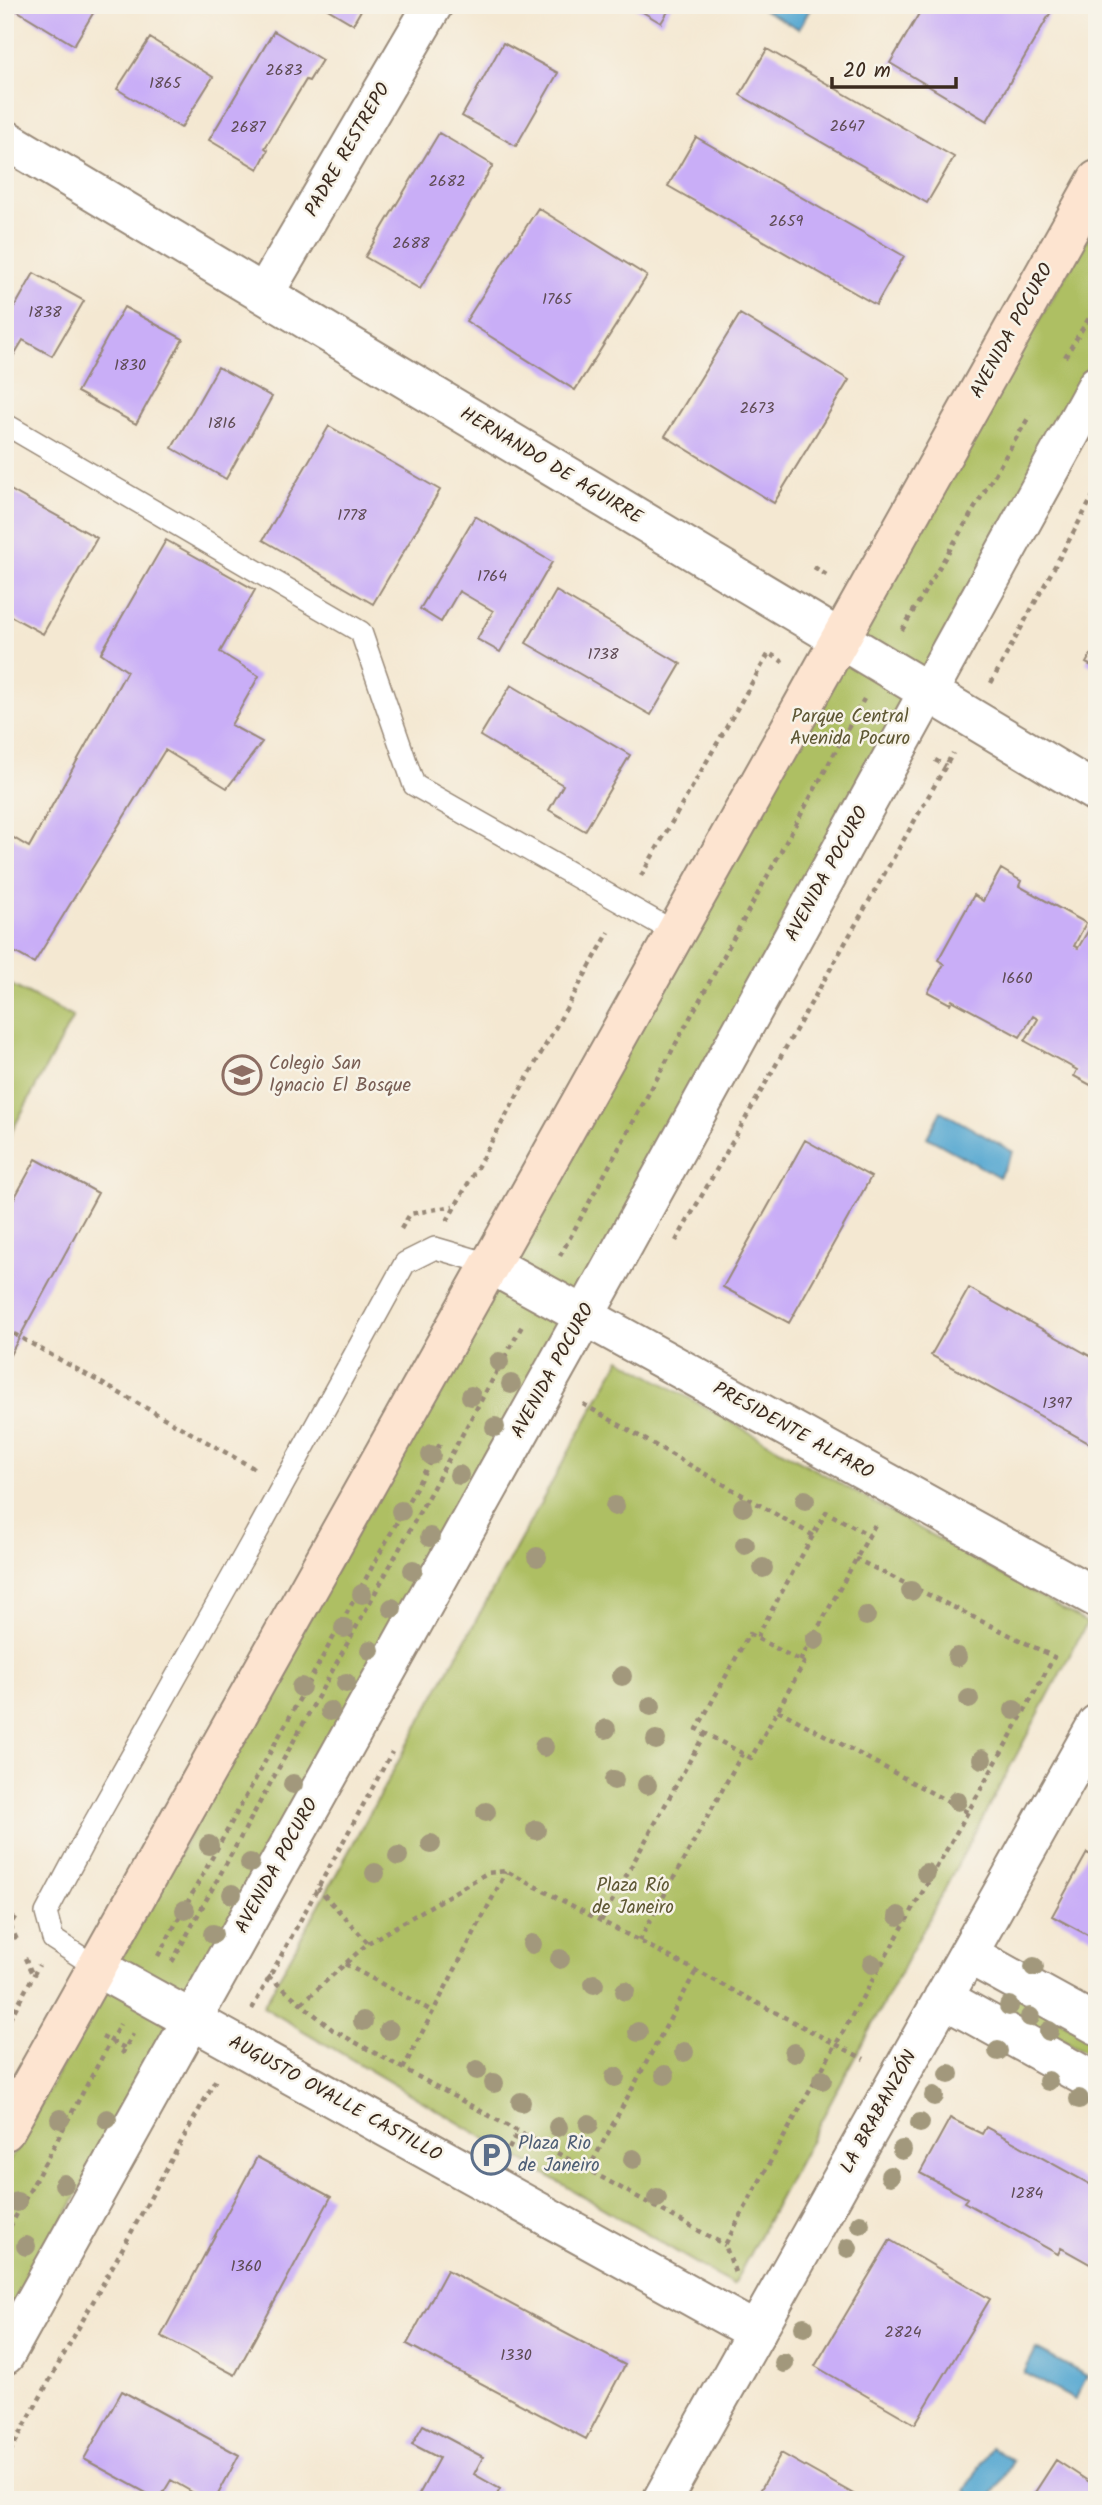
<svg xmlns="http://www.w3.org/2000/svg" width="1102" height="2505" font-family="Kalam,sans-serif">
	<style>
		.green { fill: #aebf63; stroke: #747440; stroke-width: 2 }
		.water { fill: #56a8d1; stroke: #486978; stroke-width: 2 }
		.building { fill: #c9aef7 }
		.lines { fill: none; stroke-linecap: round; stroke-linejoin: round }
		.service-casing { stroke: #988978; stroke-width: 24 }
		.minor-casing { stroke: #988978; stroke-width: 42 }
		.tertiary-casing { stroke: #988978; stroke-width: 42 }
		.secondary-casing { stroke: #988978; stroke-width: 42 }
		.path { stroke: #988978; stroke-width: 4.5; stroke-dasharray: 5 5; stroke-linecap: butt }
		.service { stroke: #fff; stroke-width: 21 }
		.minor { stroke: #fff; stroke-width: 38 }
		.tertiary { stroke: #fff; stroke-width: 38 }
		.secondary { stroke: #fde4d0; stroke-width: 38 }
		.tree { fill: #a2987b }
		.labels { text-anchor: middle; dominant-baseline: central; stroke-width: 5; stroke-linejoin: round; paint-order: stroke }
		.number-label { font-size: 16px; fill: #5e4b54 }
		.street-label { font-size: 19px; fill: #3b2a1e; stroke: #f7f3e8 }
		.park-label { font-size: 19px; fill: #5e5733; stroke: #f7f3e8 }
		.education-label { font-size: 19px; fill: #785e54; stroke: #f7f3e8; text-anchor: start }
		.service-label { font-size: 19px; fill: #4e5e75; stroke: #f7f3e8; text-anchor: start }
	</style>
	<rect width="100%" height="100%" fill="#f7f3e8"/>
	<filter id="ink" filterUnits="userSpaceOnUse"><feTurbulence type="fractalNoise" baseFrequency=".0143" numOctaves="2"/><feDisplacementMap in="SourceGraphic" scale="14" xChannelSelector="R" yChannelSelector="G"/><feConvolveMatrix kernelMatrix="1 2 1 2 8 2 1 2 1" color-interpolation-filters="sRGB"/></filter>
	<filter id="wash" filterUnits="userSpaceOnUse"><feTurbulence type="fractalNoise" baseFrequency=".00686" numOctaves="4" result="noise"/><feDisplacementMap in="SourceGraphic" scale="28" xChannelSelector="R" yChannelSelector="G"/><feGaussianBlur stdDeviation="1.57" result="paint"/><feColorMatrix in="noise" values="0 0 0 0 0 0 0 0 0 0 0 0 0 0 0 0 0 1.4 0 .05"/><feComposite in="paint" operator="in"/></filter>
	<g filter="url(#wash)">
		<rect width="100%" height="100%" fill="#f4e8d2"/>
		<path class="green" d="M1097,222V363L905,721L5,2324V2169L816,698Z
			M5,982L73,1017L5,1144Z
			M620,1359L1087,1623L733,2285L263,2007Z
			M1017,1996L1097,2040V2059L1011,2010Z"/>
		<path class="water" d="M755,5H804L810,9L799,29Z
			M941,1111L1013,1152L999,1177L927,1137Z
			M1036,2349L1087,2376L1075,2400L1024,2373Z
			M991,2447L1013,2461L990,2500H979L965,2491Z"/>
		<g id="blocks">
			<path class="building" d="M8,5H98L74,45Z
				M321,5H364L353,24Z
				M631,5H672L661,23Z
				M924,5H1055L987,121L890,63Z
				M274,31L322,60L309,81L306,80L265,148L268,150L258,169L209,140Z
				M150,38L213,77L181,128L117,89Z
				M503,43L558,73L516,146L462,116Z
				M767,49L954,157L927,203L740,95Z
				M439,133L493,165L420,289L365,257Z
				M696,137L904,256L876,305L668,186Z
				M538,208L647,276L575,390L466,321Z
				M34,273L84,301L52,356L23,340L5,370V324Z
				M124,307L183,339L136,424L77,392Z
				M740,314L849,380L774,503L665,436Z
				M218,367L272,397L226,479L172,448Z
				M329,426L440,490L373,604L263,540Z
				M5,487L97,538L43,634L5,613Z
				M475,516L552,562L500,652L477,639L493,611L459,591L441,622L420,609Z
				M166,540L255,590L220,652L259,676L231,725L262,742L227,788L165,750L34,963L5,947V836L7,834L29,847L127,671L101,653Z
				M556,591L681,664L651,715L526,643Z
				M1097,644V669L1086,663Z
				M511,685L630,755L585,831L549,810L563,785L480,736Z
				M1001,869L1021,881L1019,886L1086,923L1074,946L1078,948L1091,926L1097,929V1082L1094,1087L1074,1076L1077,1070L1025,1041L1038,1019L1033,1016L1020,1037L952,1000L950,1004L928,992L944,964L938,960L974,895L983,901Z
				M805,1140L871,1177L789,1323L723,1287Z
				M36,1159L98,1193L5,1364V1215Z
				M969,1288L1097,1360L1096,1447L931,1355Z
				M1087,1853L1097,1858V1940L1052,1916Z
				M950,2118L982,2134L986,2127L1097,2188V2268L1061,2248L1058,2254L964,2202L967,2198L920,2173Z
				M257,2157L331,2197L235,2375L161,2336Z
				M890,2240L990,2299L915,2424L815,2366Z
				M447,2270L625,2365L586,2439L407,2344Z
				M122,2391L239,2455L215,2500H206L171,2480L159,2500L84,2459Z
				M423,2425L483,2457L474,2474L500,2489L494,2500H416L439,2458L412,2444Z
				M781,2453L864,2500H755Z
				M1056,2460L1097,2487V2500H1030Z"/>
		</g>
	</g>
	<g filter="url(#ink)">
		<use href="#blocks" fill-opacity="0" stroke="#988978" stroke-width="2"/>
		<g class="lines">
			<g class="service-casing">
				<path id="service" d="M5,424L361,632L414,785L676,933
					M98,1968L53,1939L46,1913L88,1834L250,1545L405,1263L435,1248L490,1264"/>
			</g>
			<g class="minor-casing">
				<path id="minor" d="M5,139L1097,793
					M264,294L433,5
					M5,2355L610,1270L1097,385
					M662,2500L756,2332"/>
			</g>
			<g class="tertiary-casing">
				<path id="tertiary" d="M490,1264L1097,1598
					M968,1954L1097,2025
					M98,1968L756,2332L1097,1724
					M943,1998L1097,2083"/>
			</g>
			<g class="secondary-casing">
				<path id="secondary" d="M5,2131L1097,180"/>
			</g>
			<path class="path" d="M1065,357L1097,305
				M814,567L828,576
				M902,630L1030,415
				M991,683L1097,489
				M935,760L946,766
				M641,876L769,653L783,662
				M447,1221L609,932
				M401,1229L410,1214L453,1206
				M676,1241L953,753
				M560,1256L864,699
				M5,1329L257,1470
				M583,1404L814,1536
				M749,1634L804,1663L751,1758L697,1729Z
				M757,1637L826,1512L869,1535
				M800,1661L877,1521
				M778,1710L969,1813
				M15,1917L10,1925L17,1940
				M601,1921L705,1733
				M639,1941L742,1754
				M368,1943L487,1873L506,1871L864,2059
				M158,1956L441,1442
				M25,1958L33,1976
				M172,1962L522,1326
				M345,1964L432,2011
				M268,1976L333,2030L725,2245
				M302,2003L368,1943L318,1888
				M252,2009L392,1752
				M5,2028L39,1965
				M102,2037L125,2048
				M122,2054L133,2034
				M403,2069L506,1872
				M509,2149L518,2131
				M588,2170L696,1971
				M5,2236L120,2024
				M735,2272L725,2245C831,2047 947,1854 1054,1657L856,1559
				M5,2461L216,2079"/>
			<use href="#service" class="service"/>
			<use href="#minor" class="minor"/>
			<use href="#tertiary" class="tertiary"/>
			<use href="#secondary" class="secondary"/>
		</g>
		<g class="tree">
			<circle cx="499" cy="1362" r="10"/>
			<circle cx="511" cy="1384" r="10"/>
			<circle cx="471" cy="1396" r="10"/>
			<circle cx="495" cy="1427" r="10"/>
			<circle cx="431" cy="1455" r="10"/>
			<circle cx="459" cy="1475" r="10"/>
			<circle cx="805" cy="1500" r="10"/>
			<circle cx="615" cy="1506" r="10"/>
			<circle cx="743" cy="1507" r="10"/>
			<circle cx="401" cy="1511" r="10"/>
			<circle cx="430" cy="1537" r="10"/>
			<circle cx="745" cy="1545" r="10"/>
			<circle cx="537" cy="1557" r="10"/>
			<circle cx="763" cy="1568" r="10"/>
			<circle cx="413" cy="1570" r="10"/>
			<circle cx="911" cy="1591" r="10"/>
			<circle cx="362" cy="1594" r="10"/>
			<circle cx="392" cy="1608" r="10"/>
			<circle cx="866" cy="1616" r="10"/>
			<circle cx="344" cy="1628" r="10"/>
			<circle cx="815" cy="1640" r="10"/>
			<circle cx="370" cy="1650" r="10"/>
			<circle cx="957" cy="1657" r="10"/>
			<circle cx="622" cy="1676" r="10"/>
			<circle cx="346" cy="1683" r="10"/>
			<circle cx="301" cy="1687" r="10"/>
			<circle cx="969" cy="1699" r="10"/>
			<circle cx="651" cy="1706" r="10"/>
			<circle cx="1014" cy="1710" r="10"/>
			<circle cx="330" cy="1711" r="10"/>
			<circle cx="606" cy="1729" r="10"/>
			<circle cx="656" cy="1740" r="10"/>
			<circle cx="544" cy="1747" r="10"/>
			<circle cx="982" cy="1759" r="10"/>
			<circle cx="614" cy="1780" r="10"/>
			<circle cx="293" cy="1784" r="10"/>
			<circle cx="647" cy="1785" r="10"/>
			<circle cx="957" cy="1801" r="10"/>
			<circle cx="486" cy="1812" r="10"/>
			<circle cx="536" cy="1830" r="10"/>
			<circle cx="431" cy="1844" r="10"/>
			<circle cx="209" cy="1845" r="10"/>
			<circle cx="398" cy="1856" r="10"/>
			<circle cx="250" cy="1863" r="10"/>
			<circle cx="375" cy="1873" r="10"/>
			<circle cx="926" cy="1873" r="10"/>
			<circle cx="232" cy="1894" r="10"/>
			<circle cx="185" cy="1910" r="10"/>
			<circle cx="898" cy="1916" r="10"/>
			<circle cx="213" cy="1934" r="10"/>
			<circle cx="532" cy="1944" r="10"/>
			<circle cx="560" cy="1959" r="10"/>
			<circle cx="872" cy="1964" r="10"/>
			<circle cx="1034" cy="1967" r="10"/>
			<circle cx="594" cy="1984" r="10"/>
			<circle cx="625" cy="1991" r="10"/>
			<circle cx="1009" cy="2006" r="10"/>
			<circle cx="1030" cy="2017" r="10"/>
			<circle cx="363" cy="2021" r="10"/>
			<circle cx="389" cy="2030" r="10"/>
			<circle cx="1049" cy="2031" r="10"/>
			<circle cx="638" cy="2032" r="10"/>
			<circle cx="998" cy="2051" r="10"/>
			<circle cx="684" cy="2052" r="10"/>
			<circle cx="794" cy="2053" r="10"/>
			<circle cx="477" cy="2070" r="10"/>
			<circle cx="949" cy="2074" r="10"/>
			<circle cx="665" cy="2075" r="10"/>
			<circle cx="615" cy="2077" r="10"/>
			<circle cx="822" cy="2080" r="10"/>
			<circle cx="1048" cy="2081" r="10"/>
			<circle cx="494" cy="2083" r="10"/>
			<circle cx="934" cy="2096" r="10"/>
			<circle cx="1079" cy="2099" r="10"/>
			<circle cx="521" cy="2102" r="10"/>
			<circle cx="60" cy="2119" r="10"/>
			<circle cx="107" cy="2119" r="10"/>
			<circle cx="920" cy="2123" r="10"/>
			<circle cx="589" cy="2124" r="10"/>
			<circle cx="558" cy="2127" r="10"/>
			<circle cx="902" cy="2150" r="10"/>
			<circle cx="633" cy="2159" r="10"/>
			<circle cx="890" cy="2176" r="10"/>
			<circle cx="64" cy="2184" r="10"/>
			<circle cx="657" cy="2198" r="10"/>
			<circle cx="17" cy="2202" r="10"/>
			<circle cx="860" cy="2224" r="10"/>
			<circle cx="26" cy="2246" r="10"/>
			<circle cx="848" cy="2248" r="10"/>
			<circle cx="804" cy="2327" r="10"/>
			<circle cx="784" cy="2363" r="10"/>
		</g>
	</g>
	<defs>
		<g id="school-ring" transform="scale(2.0125)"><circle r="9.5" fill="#f7f3e8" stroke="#8d6e63" stroke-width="1.5"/><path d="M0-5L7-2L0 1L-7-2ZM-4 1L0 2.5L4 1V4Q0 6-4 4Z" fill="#8d6e63"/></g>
		<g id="parking-ring" transform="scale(2.0125)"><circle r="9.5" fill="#f7f3e8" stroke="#5c6f8a" stroke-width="1.5"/><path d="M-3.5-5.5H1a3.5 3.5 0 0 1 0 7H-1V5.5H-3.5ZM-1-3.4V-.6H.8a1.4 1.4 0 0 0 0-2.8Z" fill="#5c6f8a"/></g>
	</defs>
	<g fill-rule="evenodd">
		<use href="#school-ring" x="242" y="1075"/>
		<use href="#parking-ring" x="491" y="2155"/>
	</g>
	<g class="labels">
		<g class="number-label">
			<text x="284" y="70">2683</text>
			<text x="165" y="83">1865</text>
			<text x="847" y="126">2647</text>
			<text x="248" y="127">2687</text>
			<text x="447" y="181">2682</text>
			<text x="786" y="221">2659</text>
			<text x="411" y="243">2688</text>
			<text x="557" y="299">1765</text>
			<text x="45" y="312">1838</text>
			<text x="130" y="365">1830</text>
			<text x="757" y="408">2673</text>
			<text x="222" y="423">1816</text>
			<text x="352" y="515">1778</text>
			<text x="492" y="576">1764</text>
			<text x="603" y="654">1738</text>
			<text x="1017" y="978">1660</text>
			<text x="1057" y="1403">1397</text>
			<text x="1027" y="2193">1284</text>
			<text x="246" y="2266">1360</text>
			<text x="903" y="2332">2824</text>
			<text x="516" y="2355">1330</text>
		</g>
		<g class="street-label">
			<text transform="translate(348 150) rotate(-60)">PADRE RESTREPO</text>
			<text transform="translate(1012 331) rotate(-61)">AVENIDA POCURO</text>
			<text transform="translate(551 466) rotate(31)">HERNANDO DE AGUIRRE</text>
			<text transform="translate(827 874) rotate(-61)">AVENIDA POCURO</text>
			<text transform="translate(553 1371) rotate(-61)">AVENIDA POCURO</text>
			<text transform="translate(793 1431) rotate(29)">PRESIDENTE ALFARO</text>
			<text transform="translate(277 1866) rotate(-61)">AVENIDA POCURO</text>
			<text transform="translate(335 2099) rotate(29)">AUGUSTO OVALLE CASTILLO</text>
			<text transform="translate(879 2112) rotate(-61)">LA BRABANZÓN</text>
		</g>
		<g class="park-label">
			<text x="850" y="717">Parque Central<tspan x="850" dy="22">Avenida Pocuro</tspan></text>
			<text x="633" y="1886">Plaza Río<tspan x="633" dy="22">de Janeiro</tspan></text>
		</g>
		<g class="education-label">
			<text x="269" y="1064">Colegio San<tspan x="269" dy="22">Ignacio El Bosque</tspan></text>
		</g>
		<g class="service-label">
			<text x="518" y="2144">Plaza Rio<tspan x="518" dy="22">de Janeiro</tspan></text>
		</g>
	</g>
	<rect width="1102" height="2505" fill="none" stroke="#f7f3e8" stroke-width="28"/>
	<path d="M832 77v10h124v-10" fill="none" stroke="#3b2a1e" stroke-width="3.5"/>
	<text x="843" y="77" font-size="21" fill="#3b2a1e" stroke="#f7f3e8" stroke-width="5" paint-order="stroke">20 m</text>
</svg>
